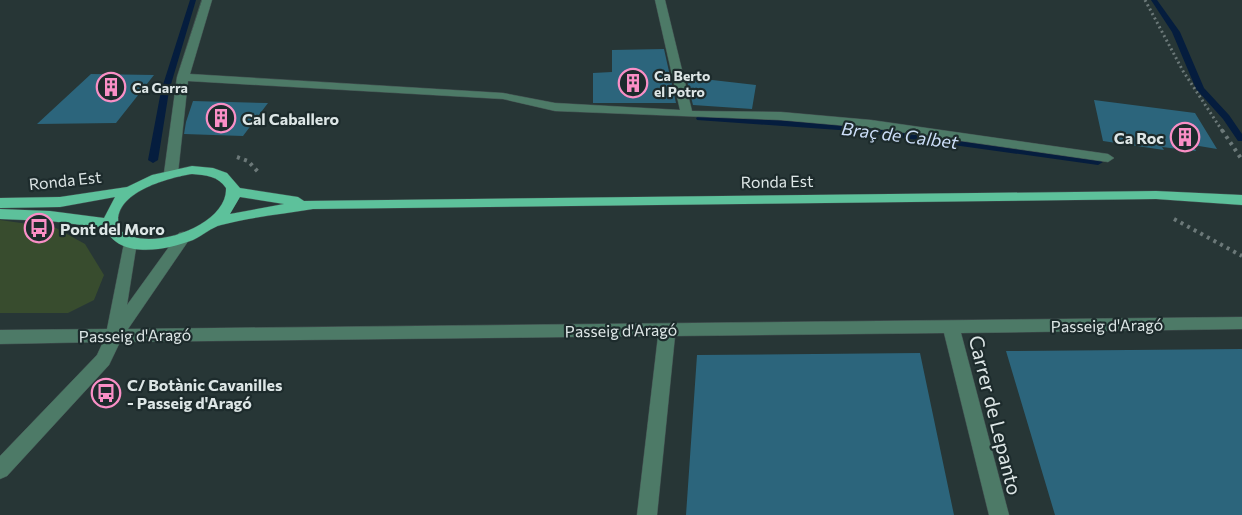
<svg xmlns="http://www.w3.org/2000/svg" width="1242" height="515" font-family="Commissioner,sans-serif">
	<style>
		.green { fill: #384c2e }
		.lines { fill: none; stroke-linecap: round; stroke-linejoin: round }
		.stream { fill: #051d3e; fill-rule: evenodd }
		.building { fill: #2c657c }
		.minor-casing { stroke: #445252; stroke-width: 1 }
		.major-casing { stroke: #445252; stroke-width: 1 }
		.path-far1 { stroke: #6c7979; stroke-width: 3; stroke-dasharray: 2 3; stroke-linecap: butt }
		.path { stroke: #6c7979; stroke-width: 4; stroke-dasharray: 3 4.5; stroke-linecap: butt }
		.minor { fill: #4d7a67; fill-rule: evenodd }
		.major { fill: #5dc19b; fill-rule: evenodd }
		.labels { text-anchor: middle; dominant-baseline: central; stroke-width: 4.5; stroke-linejoin: round; paint-order: stroke }
		.far-poi-label { font-size: 14px; font-weight: bold; fill: #dde6e6; stroke: #1d2b2c; text-anchor: start }
		.poi-label { font-size: 16px; font-weight: bold; fill: #dde6e6; stroke: #1d2b2c; text-anchor: start }
		.street-label { font-size: 16px; fill: #dde6e6; stroke: #1d2b2c }
		.water-label { font-size: 18px; font-style: italic; fill: #cddff9; stroke: #1d2b2c }
		.near-street-label { font-size: 20px; fill: #dde6e6; stroke: #1d2b2c }
	</style>
	<rect width="100%" height="100%" fill="#273636"/>
	<path class="green" d="M0,220L56,228L85,244L104,275L94,300L68,313H0Z"/>
	<g class="lines">
		<path class="stream" d="M190,0H196L169,91L158,160L153,163L148,160L161,91Z
			M1151,0H1157L1180,32L1204,88L1229,115L1242,134V141H1238L1223,119L1196,89L1172,32Z
			M700,115L853,125L1098,159L1103,162L1098,165L853,131L697,120L696,118Z"/>
	</g>
	<path class="building" d="M664,49L676,103H593V73L612,72V50Z
		M91,74L154,75L116,123L37,124Z
		M686,77L756,85L752,109L693,105Z
		M1094,100L1195,113L1217,149L1193,145L1196,151L1162,147L1164,150L1103,141Z
		M193,101L268,103L243,136L184,134L186,122Z
		M1242,349V515H1055L1006,351Z
		M920,353L954,515H686L697,355Z"/>
	<g class="lines">
		<g class="minor-casing">
			<path id="minor" d="M202,0H212L190,74L503,93L555,103L680,110L655,0H665L692,111L781,112L871,120L1108,154L1114,158L1108,162L871,128L781,120L555,111L503,99L188,81L178,173L171,177L164,173L177,77Z
				M184,232L191,237L128,329L1242,317V329L961,333L1009,515H989L944,333L675,336L657,515H637L658,336L120,342L109,365L7,476L0,479V456L97,355L103,342L0,344V330L107,329L125,238L130,237L137,242L127,305L179,233Z"/>
		</g>
		<g class="major-casing">
			<path id="major" d="M192,166L213,168L227,173L240,188L298,197L304,201L1156,191L1242,195V205L1156,199L313,209C283,214 251,217 221,225C212,227 202,236 193,240C167,250 119,260 105,228L50,221L0,219V209L50,211L104,218L115,197L60,207L0,208V198L60,197L127,187L152,175ZM192,174C206,175 218,176 226,188C228,226 147,254 120,230C107,194 167,178 192,174ZM240,197L284,204L230,214Z"/>
		</g>
		<path class="path-far1" d="M1145,0L1183,71L1223,132"/>
		<path class="path" d="M1222,130L1242,160
			M237,157L248,161L259,173
			M1174,219L1242,256"/>
		<use href="#minor" class="minor"/>
		<use href="#major" class="major"/>
	</g>
	<defs>
		<g id="building-ring" transform="scale(1.5)"><circle r="9.5" fill="#1d2b2c" stroke="#fa8fc6" stroke-width="1.5"/><path d="M-4-6H4V6H1V3H-1V6H-4ZM-2.5-4.3h1.7v1.8h-1.7ZM.8-4.3h1.7v1.8H.8ZM-2.5-1h1.7V.8h-1.7ZM.8-1h1.7V.8H.8Z" fill="#fa8fc6"/></g>
		<g id="bus-ring" transform="scale(1.5)"><circle r="9.5" fill="#1d2b2c" stroke="#fa8fc6" stroke-width="1.5"/><path d="M-5-6H5V4H4V6H2V4H-2V6H-4V4H-5ZM-3.5-4V0h7V-4ZM-3.5 1.2v1.5H-2V1.2ZM2 1.2v1.5H3.5V1.2Z" fill="#fa8fc6"/></g>
	</defs>
	<g fill-rule="evenodd">
		<use href="#building-ring" x="633" y="83"/>
		<use href="#building-ring" x="111" y="87"/>
		<use href="#building-ring" x="221" y="118"/>
		<use href="#building-ring" x="1185" y="137"/>
		<use href="#bus-ring" x="39" y="228"/>
		<use href="#bus-ring" x="106" y="393"/>
	</g>
	<g class="labels">
		<g class="far-poi-label">
			<text x="654" y="75">Ca Berto<tspan x="654" dy="16">el Potro</tspan></text>
			<text x="132" y="87">Ca Garra</text>
		</g>
		<g class="poi-label">
			<text x="242" y="118">Cal Caballero</text>
			<text x="1164" y="137" text-anchor="end">Ca Roc</text>
			<text x="60" y="228">Pont del Moro</text>
			<text x="127" y="384">C/ Botànic Cavanilles<tspan x="127" dy="18">- Passeig d'Aragó</tspan></text>
		</g>
		<g class="street-label">
			<text transform="translate(65 180) rotate(-6)">Ronda Est</text>
			<text transform="translate(777 181) rotate(-1)">Ronda Est</text>
			<text transform="translate(1107 325) rotate(-1)">Passeig d'Aragó</text>
			<text transform="translate(621 330) rotate(-1)">Passeig d'Aragó</text>
			<text transform="translate(135 335) rotate(-1)">Passeig d'Aragó</text>
		</g>
		<g class="water-label">
			<text transform="translate(900 135) rotate(7)">Braç de Calbet</text>
		</g>
		<g class="near-street-label">
			<text transform="translate(996 415) rotate(76)">Carrer de Lepanto</text>
		</g>
	</g>
</svg>
